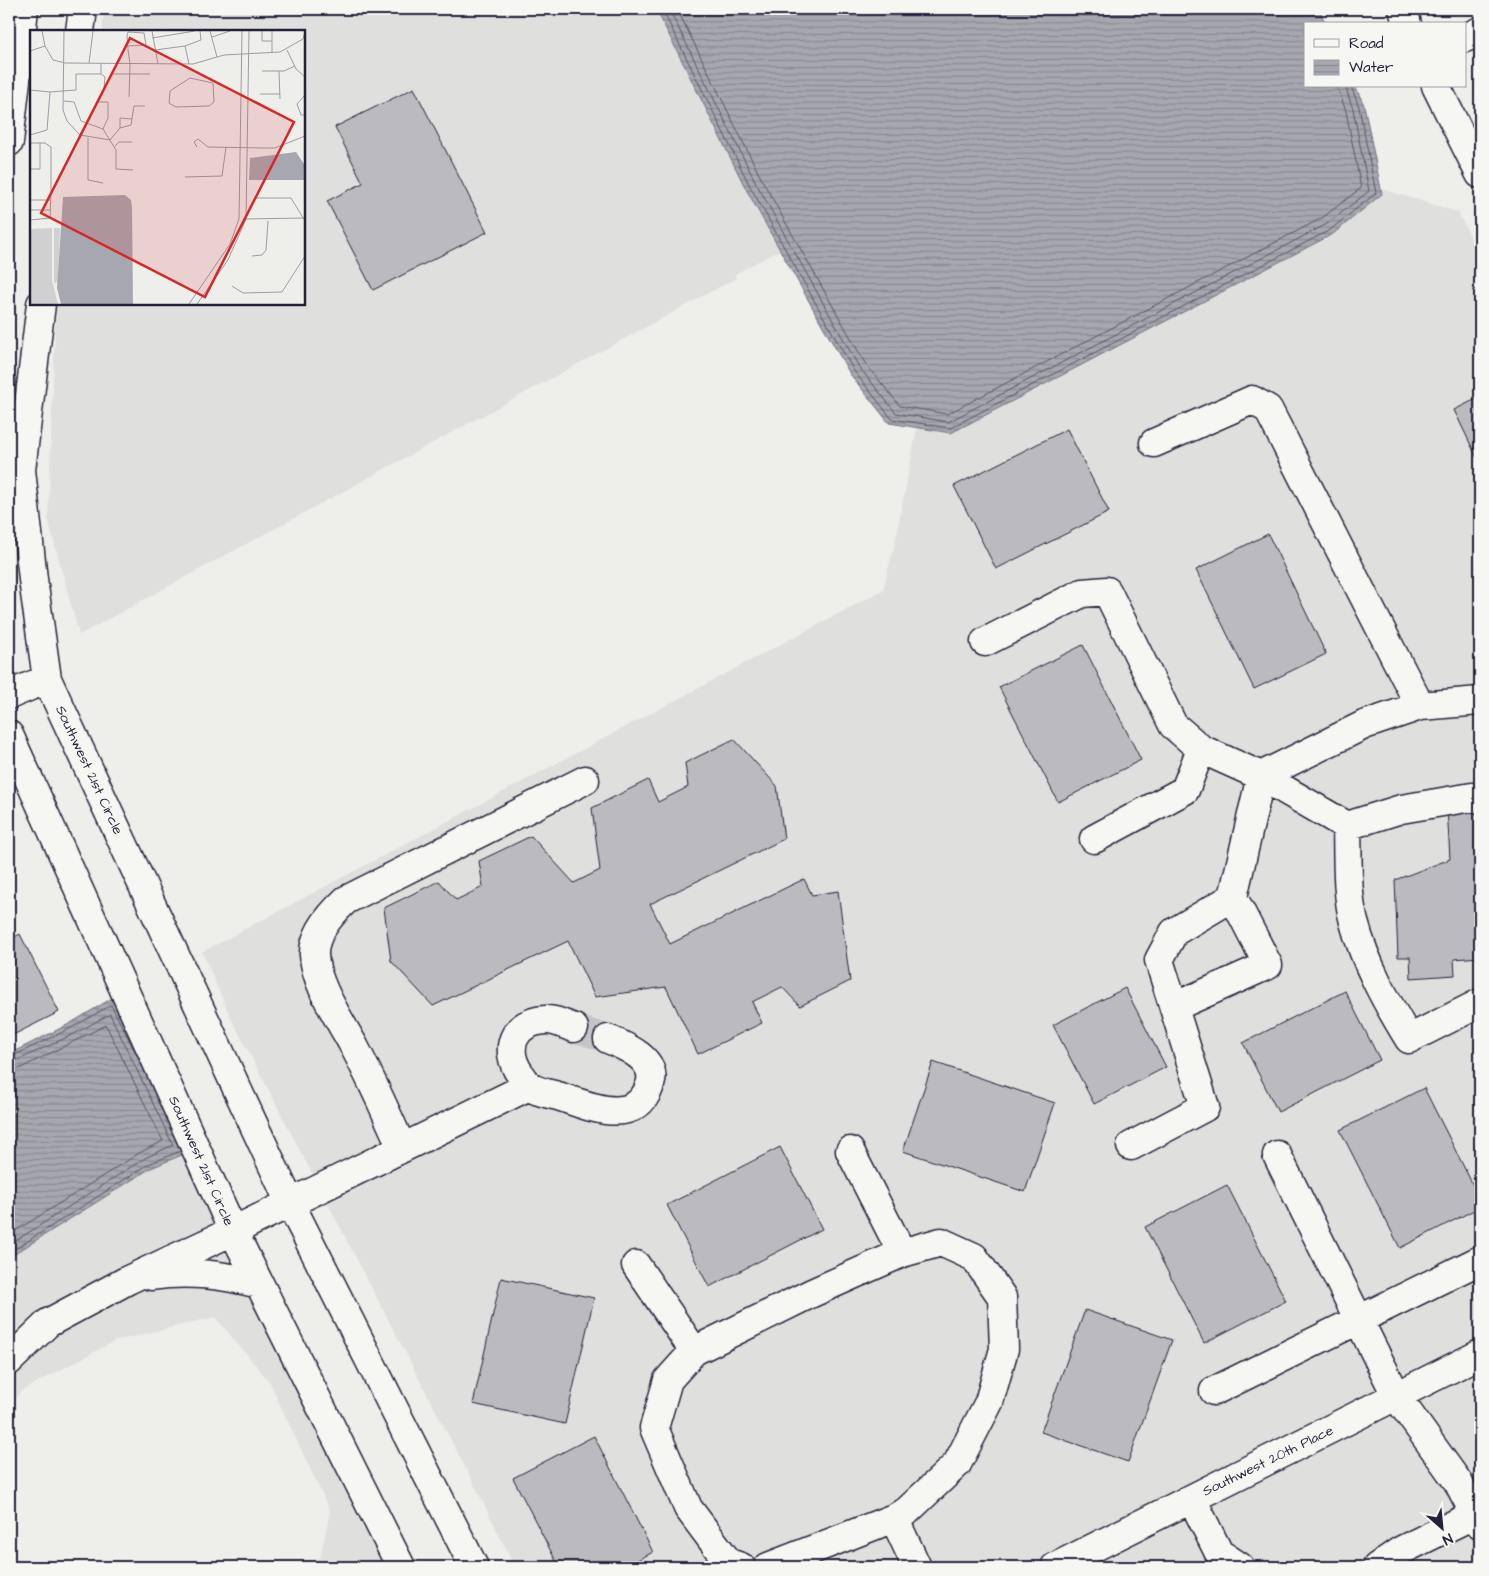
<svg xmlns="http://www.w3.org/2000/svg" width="1489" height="1576" font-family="'Architects Daughter',sans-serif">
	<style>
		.built { fill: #dfdfde }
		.water { fill: url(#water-rules); stroke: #727281 }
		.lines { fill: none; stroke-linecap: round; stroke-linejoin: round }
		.shore { stroke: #575769; stroke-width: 1 }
		.building { fill: #bbbbbf; stroke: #22223b }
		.minor-tunnel { stroke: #c5c5c8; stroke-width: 28; stroke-dasharray: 28 14; stroke-linecap: butt }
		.minor-casing { stroke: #22223b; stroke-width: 31 }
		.minor { stroke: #f6f6f2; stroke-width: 28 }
		.labels { text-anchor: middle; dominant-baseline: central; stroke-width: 4; stroke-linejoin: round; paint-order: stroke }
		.street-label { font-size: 14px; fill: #22223b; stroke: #f6f6f2 }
		.inset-road { fill: none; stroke: #9c9ca5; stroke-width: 1 }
		.view { fill: #d62828; fill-opacity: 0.15; stroke: #d62828; stroke-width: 2.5 }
		.inset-edge { fill: none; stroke: #22223b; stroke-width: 2.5 }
	</style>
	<defs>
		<pattern id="water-rules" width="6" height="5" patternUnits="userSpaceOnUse" patternTransform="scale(1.25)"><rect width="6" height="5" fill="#a7a7af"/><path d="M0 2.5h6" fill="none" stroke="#888890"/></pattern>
	</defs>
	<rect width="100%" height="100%" fill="#eeeeeb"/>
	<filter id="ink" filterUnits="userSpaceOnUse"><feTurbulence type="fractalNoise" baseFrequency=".02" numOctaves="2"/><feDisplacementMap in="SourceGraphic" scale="10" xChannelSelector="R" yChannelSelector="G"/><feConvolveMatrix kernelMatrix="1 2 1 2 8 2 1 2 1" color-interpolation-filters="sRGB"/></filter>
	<g filter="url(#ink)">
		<path class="built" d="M103,9H656L746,189L780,250L735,274L736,278L79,635L48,519L56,304H304V31H103Z
			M1381,189L1458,212L1480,256V1567H515L475,1486L230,1016L202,952L883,590L895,543L917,428L951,433L1333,234L1382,194Z
			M189,1152L389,1567H287L320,1558L330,1511L269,1381L215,1317L115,1341L21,1391L9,1408V1260L19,1251L151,1168Z"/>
		<path class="water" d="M656,9H1319L1326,24H1305V86H1355L1364,105L1382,194L1333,234L951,433L889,423L850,374L780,250L746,189Z
			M114,997L189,1152L151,1168L19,1251L9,1260V1054L69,1024Z"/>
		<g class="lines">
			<path class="shore" d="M662,9L750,186L784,247L854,371L892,419L950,428L1330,230L1376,193L1359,107L1351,86
				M669,9L756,183L790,244L859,367L896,413L948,422L1327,224L1369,191L1353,109L1345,86
				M677,9L762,180L796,241L865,363L900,406L947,414L1322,218L1361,188L1346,111L1337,86
				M9,1058L71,1028L111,1005L140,1061
				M9,1064L74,1034L110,1014L173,1145L145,1158L9,1245
				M9,1071L19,1069L106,1025L163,1141L141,1152L9,1235
				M9,1253L149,1164L180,1151"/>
		</g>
		<path class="building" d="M414,88L487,232L373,290L327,201L363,183L335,127Z
			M1480,397V464L1454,410Z
			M1067,429L1109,512L996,569L954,486Z
			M1268,534L1326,654L1254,689L1196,570Z
			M1083,645L1141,760L1058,802L999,687Z
			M734,739L777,786L784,839L650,904L670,944L804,879L812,895L838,891L850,981L800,1006L782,987L752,1002L762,1023L698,1054L666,987L595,997L568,941L433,1006L391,961L384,908L439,881L456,900L483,887L479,861L531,836L574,883L600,870L592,808L648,780L658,802L688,787L685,763Z
			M1480,805V957L1454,959L1455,975L1411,978L1410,957H1398L1395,880L1450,859L1447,807Z
			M20,934L59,1012L9,1037V940Z
			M1125,988L1166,1067L1094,1104L1053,1025Z
			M1345,991L1380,1060L1278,1112L1243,1043Z
			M933,1062L1055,1103L1025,1192L903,1151Z
			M1424,1088L1480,1199V1207L1400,1248L1340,1130Z
			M780,1147L822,1229L709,1287L667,1205Z
			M1227,1185L1286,1301L1204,1343L1145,1227Z
			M501,1278L594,1298L565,1424L473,1404Z
			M1085,1310L1172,1340L1128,1462L1041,1432Z
			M594,1436L653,1552L624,1567H559L513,1478Z"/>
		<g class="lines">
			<path class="minor-tunnel" d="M574,1028L608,1039"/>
			<g class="minor-casing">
				<path id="minor" d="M1403,9L1407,24
					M80,31L83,9
					M1465,38L1480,31
					M1436,86L1480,174
					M9,142L24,9
					M41,304L21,470L33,579L47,679L290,1203L474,1567
					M1154,443L1252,400L1268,409L1420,706
					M985,642L1082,593L1107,591L1173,725L1201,749L1261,776L1347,826L1401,809L1472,797L1480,799
					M9,695L47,679
					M9,735L233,1231L401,1567
					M1261,776L1364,725L1420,706L1480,701
					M1347,826C1348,857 1346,892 1354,922C1365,964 1387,1003 1409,1039L1480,1003
					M1094,839L1185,790L1201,749
					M1174,1007L1268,965L1233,897
					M574,1028C565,1025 554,1019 545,1020C513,1022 503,1049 520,1074C523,1077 526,1083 529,1086C536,1092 552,1094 561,1097C591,1107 636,1127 650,1085C659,1060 625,1046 608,1039
					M1131,1146L1205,1107L1159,960L1174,932L1233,897L1261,776
					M402,1148C387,1114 372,1081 355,1048C341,1022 315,984 314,955C313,934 332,913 346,900L585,780
					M850,1151L902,1253
					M1277,1155L1397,1397L1458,1482L1480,1524
					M636,1265L694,1351
					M151,1276C189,1270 223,1275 259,1284
					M9,1361L48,1323L128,1280L233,1231L529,1086
					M1214,1391L1480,1260
					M1192,1499L1219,1553L1240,1567
					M894,1518L917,1567
					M741,1567L729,1563L688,1508L654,1428L668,1380L694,1351L812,1293L902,1253L941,1242L974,1257L1002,1297L1004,1349L989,1402L957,1464L907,1511L894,1518L768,1567
					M1055,1567L1480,1354
					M1377,1567L1400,1551L1475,1514"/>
			</g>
			<use href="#minor" class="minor"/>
		</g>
	</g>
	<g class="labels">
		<g class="street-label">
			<text transform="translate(89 770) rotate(65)">Southwest 21st Circle</text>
			<text transform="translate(201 1161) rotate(66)">Southwest 21st Circle</text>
			<text transform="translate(1268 1461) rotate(-26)">Southwest 20th Place</text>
		</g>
	</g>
	<g transform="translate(30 30)">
		<rect width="275" height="275" fill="#eeeeeb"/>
		<path d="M22,198V251L28,274H0V199ZM24,198H30L28,252L24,253Z" fill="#d0d0d1"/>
		<path d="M266,122L274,134L275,150H219L220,128ZM95,165L101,170L102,177L103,274H31L27,258L33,167Z" fill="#a7a7af"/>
		<path class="inset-road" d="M34,1L33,80L37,91L50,105L80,110M122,1L128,34M180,1L187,27M232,1V11H242M182,7L200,1M122,8L165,1M15,16L23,30L35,33L163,34L194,25L250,22L273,9L275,2M98,16L116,15L114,3L98,2L97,6L98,20L100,33L99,67M125,20L155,16M257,20L266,39L275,47M0,21L15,16L12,1M242,22V1M59,33L63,1M159,34L155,16L171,10L170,1M232,41H254L265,36M249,41L250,69M71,44L75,47L74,59M81,44H120M160,48L183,53L184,72L179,76L146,77L139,73L140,61ZM0,60L20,62M230,64H250M275,65L267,74L271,85H275M34,71L44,72L51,91L73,99L86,120V139L103,140M66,72H78V88L73,99M90,98V88L102,89M0,105L17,100L20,62L46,60V44H71V33M58,108V150L73,153M80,110L90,98L101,95L104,76H115M0,113H15L21,117V163L20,188L0,190M85,116L89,112H102M167,117L164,112L168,109L178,117L234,118H245L275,106M0,139H10V113M155,147L192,146L196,117M226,168H261L275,191M0,170H21M0,180H21M213,189L274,188M222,226L232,225L236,220L238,191M202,256L213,263L252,262L275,226M159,274L200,214L209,189L212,1M167,274L198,230L216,189L219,1"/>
		<path class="view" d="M100,8L264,92L175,267L11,183Z"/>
		<rect width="275" height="275" class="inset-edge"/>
	</g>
	<rect width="1489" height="1576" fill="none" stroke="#f6f6f2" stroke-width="30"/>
	<rect x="15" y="15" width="1459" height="1546" fill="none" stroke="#22223b" stroke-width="2" filter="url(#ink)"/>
	<rect x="1304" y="22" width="162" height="65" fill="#f6f6f2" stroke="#a1a1a9"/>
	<rect x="1314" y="39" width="25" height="8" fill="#f6f6f2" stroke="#a1a1a9"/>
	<text x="1349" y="48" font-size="15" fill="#22223b">Road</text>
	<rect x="1314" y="60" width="25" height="15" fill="url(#water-rules)" stroke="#a1a1a9"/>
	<text x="1349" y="72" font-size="15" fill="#22223b">Water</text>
	<g transform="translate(1442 1528) rotate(153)" stroke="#f6f6f2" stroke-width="4" paint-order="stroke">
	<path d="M0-4L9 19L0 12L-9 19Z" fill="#22223b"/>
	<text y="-8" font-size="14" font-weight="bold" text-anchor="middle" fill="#22223b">N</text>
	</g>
</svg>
